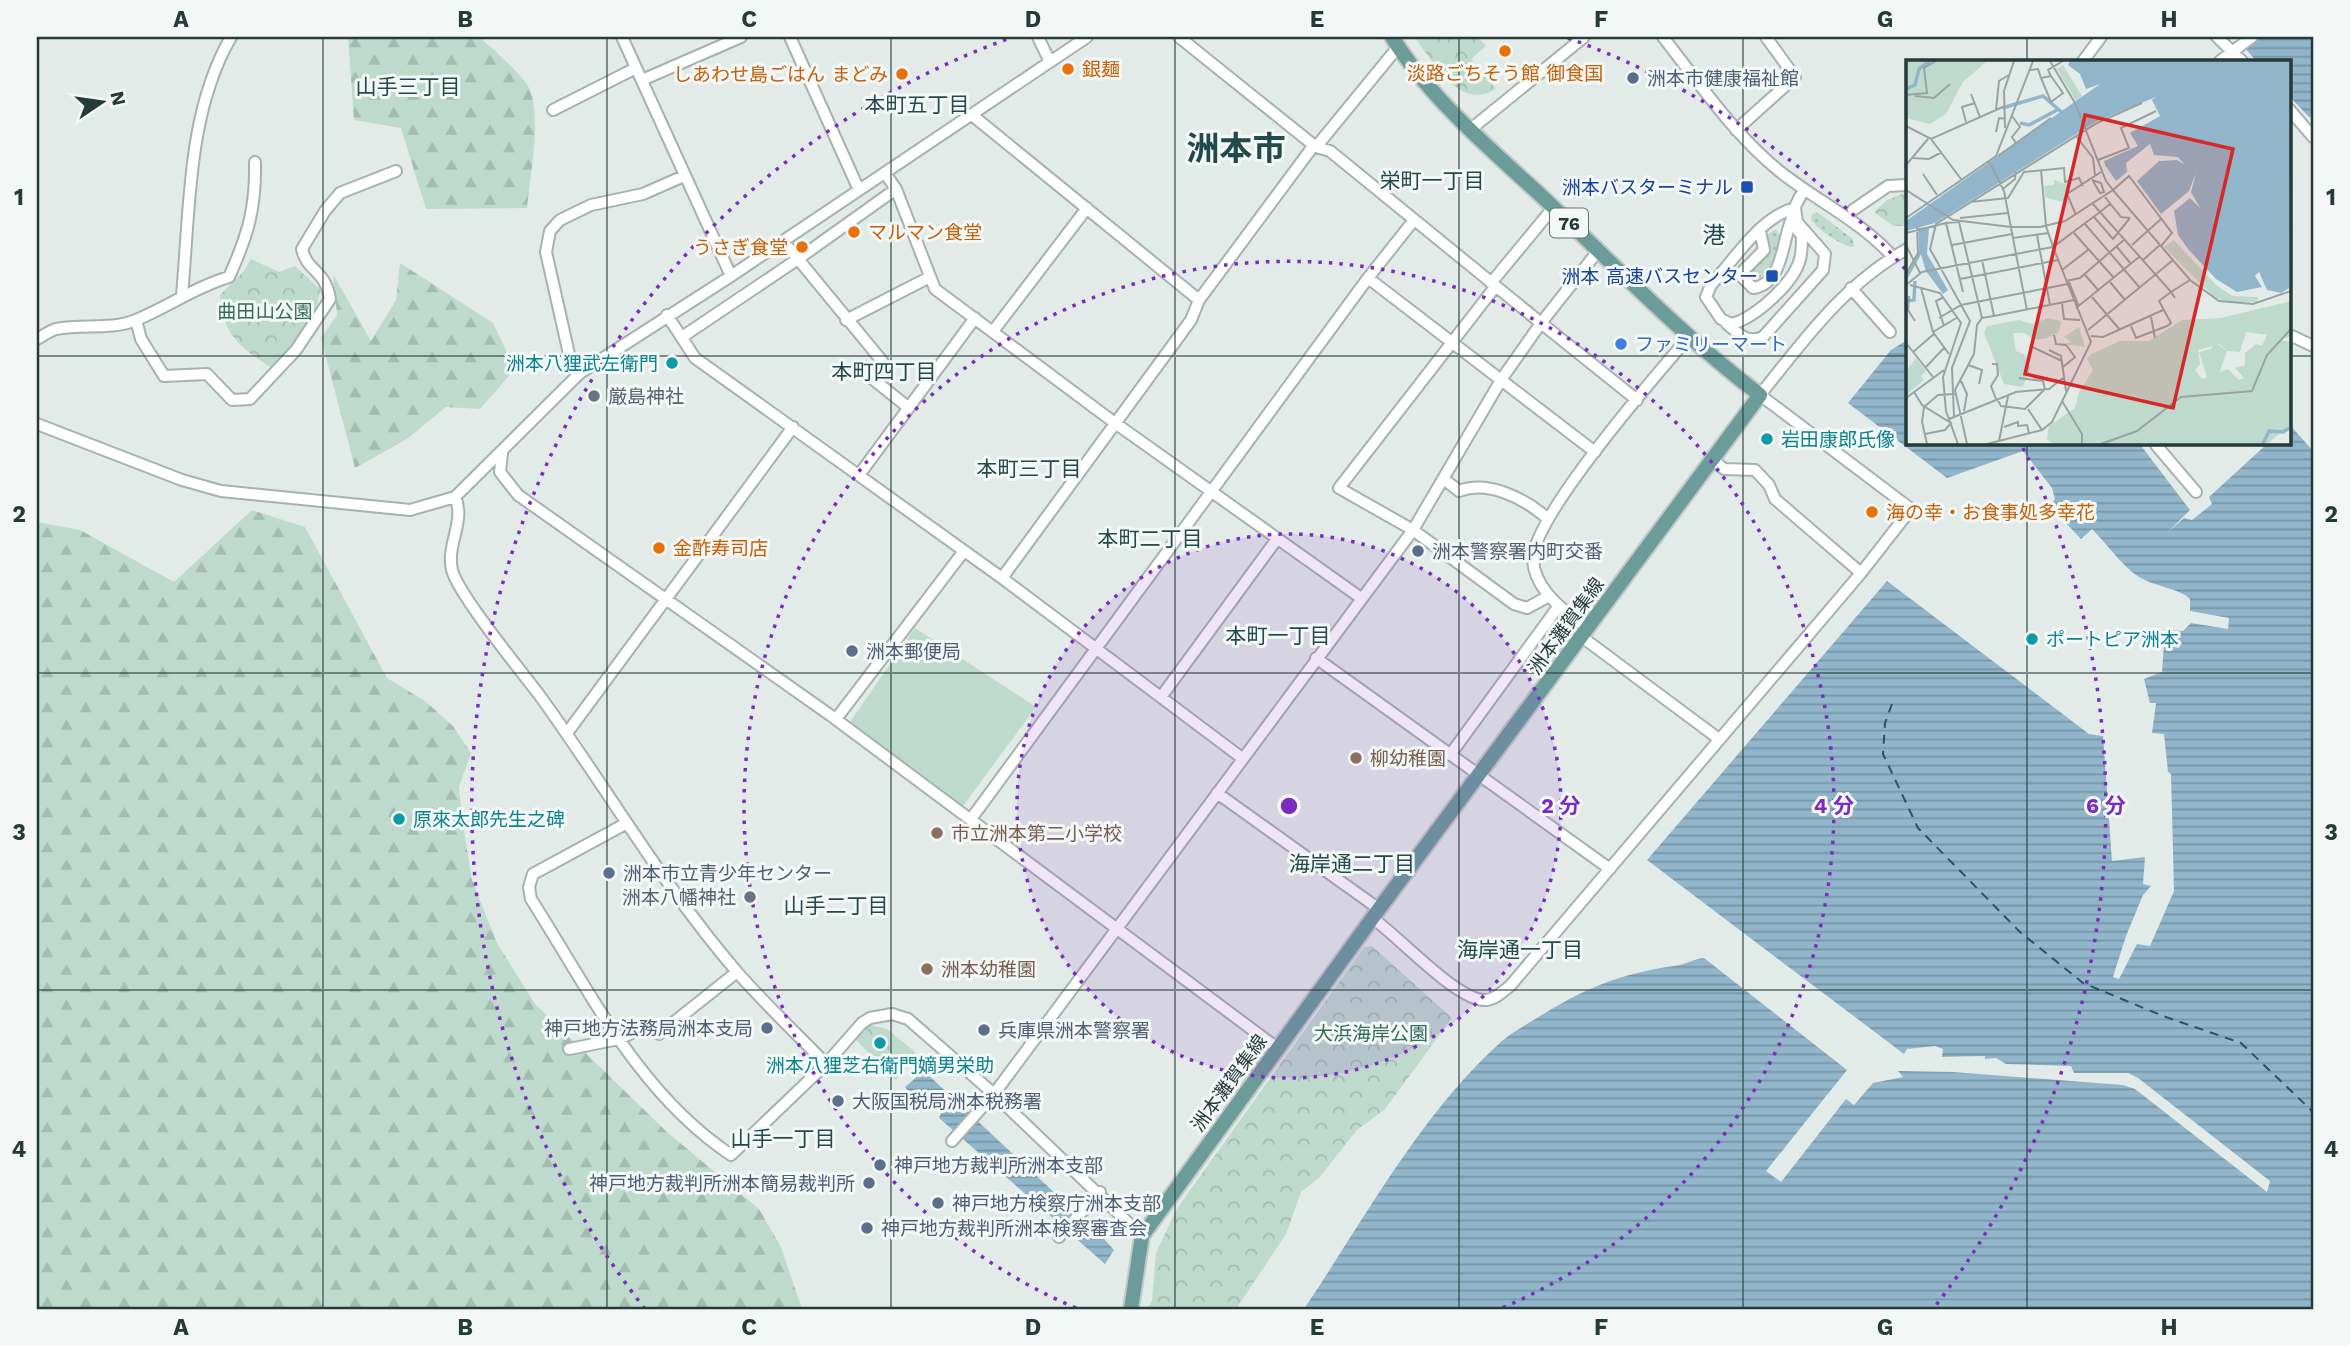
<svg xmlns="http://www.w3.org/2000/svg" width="2350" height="1346" font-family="'Work Sans','Noto Sans JP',sans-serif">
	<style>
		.grass { fill: url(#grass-dots) }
		.forest { fill: url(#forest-firs) }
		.park { fill: url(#park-crowns) }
		.pitch { fill: #bedacc }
		.water { fill: url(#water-rules) }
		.pier { fill: #e3ebe9 }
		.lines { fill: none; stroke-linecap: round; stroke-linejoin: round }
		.ferry { stroke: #255370; stroke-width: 2; stroke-dasharray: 9 7; stroke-linecap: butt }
		.minor-casing { stroke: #a6b2b1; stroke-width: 14 }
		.major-casing { stroke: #c2c8c8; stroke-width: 18 }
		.minor { stroke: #fff; stroke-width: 10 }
		.major { stroke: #6c9c9a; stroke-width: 14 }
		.grid { fill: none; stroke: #253a39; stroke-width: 2; stroke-opacity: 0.55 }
		.ring { fill: none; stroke: #7b2cbf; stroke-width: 3.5; stroke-dasharray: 3.5 7 }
		.food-dot { fill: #e8710a; stroke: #f3f8f7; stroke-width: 2.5 }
		.service-dot { fill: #5c6f8a; stroke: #f3f8f7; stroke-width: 2.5 }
		.transit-dot { fill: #1a4fb4; stroke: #f3f8f7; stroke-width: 2.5 }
		.shop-dot { fill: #3f7fe0; stroke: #f3f8f7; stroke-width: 2.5 }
		.culture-dot { fill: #0f9aa8; stroke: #f3f8f7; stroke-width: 2.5 }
		.worship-dot { fill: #6b7280; stroke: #f3f8f7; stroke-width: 2.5 }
		.education-dot { fill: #8d6e63; stroke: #f3f8f7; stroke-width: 2.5 }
		.labels { text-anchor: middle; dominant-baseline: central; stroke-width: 6; stroke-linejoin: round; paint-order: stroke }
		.shield { fill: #f3f8f7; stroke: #637372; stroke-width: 2 }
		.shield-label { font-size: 18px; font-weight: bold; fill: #253a39 }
		.food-label { font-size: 19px; fill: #c56008; stroke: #f3f8f7; text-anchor: start }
		.service-label { font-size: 19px; fill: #4e5e75; stroke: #f3f8f7; text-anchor: start }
		.transit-label { font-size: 19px; fill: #164399; stroke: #f3f8f7; text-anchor: end }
		.park-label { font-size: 19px; fill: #336d56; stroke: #f3f8f7 }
		.shop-label { font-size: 19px; fill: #366cbe; stroke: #f3f8f7; text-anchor: start }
		.culture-label { font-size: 19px; fill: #0d838f; stroke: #f3f8f7; text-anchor: start }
		.worship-label { font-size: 19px; fill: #5b616d; stroke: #f3f8f7; text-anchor: start }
		.street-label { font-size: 19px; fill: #253a39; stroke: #f3f8f7 }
		.education-label { font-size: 19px; fill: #785e54; stroke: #f3f8f7; text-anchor: start }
		.neighbourhood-label { font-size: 21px; fill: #234a4a; stroke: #f3f8f7 }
		.quarter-label { font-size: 23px; fill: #234a4a; stroke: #f3f8f7 }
		.town-label { font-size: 33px; font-weight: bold; fill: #234a4a; stroke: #f3f8f7 }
		.inset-river { fill: none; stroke: #91b5ca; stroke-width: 3.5 }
		.inset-road { fill: none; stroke: #97a4a3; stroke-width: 2 }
		.view { fill: #d62828; fill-opacity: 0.15; stroke: #d62828; stroke-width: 3.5 }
		.inset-edge { fill: none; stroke: #253a39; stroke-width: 3.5 }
		.centre { fill: #7b2cbf; stroke: #f3f8f7; stroke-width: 3.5 }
		.ring-label { font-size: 21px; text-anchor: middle; font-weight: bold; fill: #7b2cbf; stroke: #f3f8f7; stroke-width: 6; stroke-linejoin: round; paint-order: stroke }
		.neatline { fill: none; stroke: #253a39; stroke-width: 2.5 }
		.grid-label { font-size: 23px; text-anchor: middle; font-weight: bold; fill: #253a39 }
	</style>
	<defs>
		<pattern id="grass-dots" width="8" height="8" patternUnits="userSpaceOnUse" patternTransform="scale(1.75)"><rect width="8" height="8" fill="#bedacc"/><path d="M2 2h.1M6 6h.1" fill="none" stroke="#a3bcb0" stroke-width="1.8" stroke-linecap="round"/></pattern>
		<pattern id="forest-firs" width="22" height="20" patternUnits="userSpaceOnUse" patternTransform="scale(1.75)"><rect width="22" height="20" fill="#bedacc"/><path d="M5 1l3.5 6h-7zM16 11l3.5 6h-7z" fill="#a3bcb0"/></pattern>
		<pattern id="park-crowns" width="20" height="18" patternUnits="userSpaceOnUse" patternTransform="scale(1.75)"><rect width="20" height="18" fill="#bedacc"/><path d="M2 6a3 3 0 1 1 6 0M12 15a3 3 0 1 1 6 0" fill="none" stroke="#a3bcb0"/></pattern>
		<pattern id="water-rules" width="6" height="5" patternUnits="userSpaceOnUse" patternTransform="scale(1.75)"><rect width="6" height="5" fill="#91b5ca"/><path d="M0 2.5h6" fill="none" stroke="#7694a5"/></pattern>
	</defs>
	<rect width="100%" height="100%" fill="#e3ebe9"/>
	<path class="grass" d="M1817,212L1853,239L1854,247C1842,247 1819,230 1811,220L1812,214Z
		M1776,229L1780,236L1775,263L1755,282L1748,274L1769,251L1767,235Z"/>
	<path class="forest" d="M348,37H479C492,48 522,74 529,88C542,117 530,177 527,208L426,209L401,128L354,120Z
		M400,263L493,323L515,369L480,409L446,407L407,439L355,468L321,338L337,315L333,274L371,341L396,300Z
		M252,510L305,527L387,678L425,701L453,726L471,753L459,787L462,819L472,880L497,943L535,1004L667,1132L759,1209L781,1247L802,1309H37V522L80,530L174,582Z"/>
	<path class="park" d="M1418,37H1478L1486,46L1471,59L1496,89C1460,111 1435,65 1416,39Z
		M1907,192V226H1893L1874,212L1887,200Z
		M251,259L279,272L295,266L320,289C318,319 294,350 270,367C238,346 223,334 220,295L243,272Z
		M1372,946L1452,1018L1385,1109L1357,1130L1319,1178L1301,1192L1286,1234L1236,1309H1147L1152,1301L1156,1253L1176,1210L1364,947Z
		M870,1025L887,1029L914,1051L916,1056L896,1080L856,1040Z"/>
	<path class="pitch" d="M915,628L1036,707L960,810L850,722Z"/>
	<path class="water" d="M2236,37H2313V117H2309L2289,96V61H2256Z
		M1907,340V443H2139L2190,510L2168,532L2184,518L2192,520L2212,504L2209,497L2268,443H2289V424L2313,451V1309H1304C1364,1220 1421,1113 1502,1041C1512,1032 1526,1025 1537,1018C1585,988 1619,974 1674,966C1685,965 1693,959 1704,958L1847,1070L1766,1171L1781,1182L1846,1099L1854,1105L1873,1083L1903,1077L1898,1071L1953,1072L2123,1085L2135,1089L2267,1192L2270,1181L2138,1078L2128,1073H2074L2071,1066L2006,1064L1996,1058L1985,1059V1056L1942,1057L1943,1049L1935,1046L1907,1049L1904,1054L1647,860L1887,581L2089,734L2103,736L2112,861L2145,857L2143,884L2151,886L2143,895L2126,936L2113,977L2119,979L2137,944L2150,946L2174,891L2171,774L2168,772L2164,734L2152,733L2156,703H2150L2144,679L2162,672L2165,630L2183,631L2191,623L2228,629L2229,618L2190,611V599C2181,589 2153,586 2139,577C2122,566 2107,544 2092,529L2081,539L2050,506L2055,499L2052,488L2023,451L1947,478L1848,403L1891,350Z
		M924,1071L1104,1239L1114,1250L1105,1264L939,1118L942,1111L926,1095L916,1101L905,1087Z"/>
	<path class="pier" d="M2149,736H2163L2167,773L2170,775L2172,891L2150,945L2138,943L2148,942L2170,890L2167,776L2164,773L2160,737Z"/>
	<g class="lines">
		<path class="ferry" d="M1892,704L1885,723L1883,754L1918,828L2020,932L2083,983L2163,1016L2241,1043L2311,1110L2313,1116"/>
		<g class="minor-casing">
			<path id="minor" d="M622,37L731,276
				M790,37L859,190
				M1038,37L1050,62
				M1663,37C1699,83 1732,132 1778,170C1815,200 1861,221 1893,257
				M2217,37L2242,61
				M2083,61L2101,37
				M2220,61L2252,37
				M642,80L741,37
				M2289,109L2313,137
				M553,110L636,68
				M972,115L1199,300
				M1471,129L1584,37
				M1736,130L1795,77L1766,37
				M1316,147L1398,47
				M885,173L896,189L935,289L1115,423L1361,598
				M1853,210L1888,186L1907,185
				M1760,231L1764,250L1743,271L1742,277L1753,288C1783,284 1782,242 1791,221
				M789,248L882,361L869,376L909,408
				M1598,251L1541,323L1637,400
				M1368,278L1595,452
				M1491,283L1553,208
				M1495,287L1339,488L1413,530L1514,604L1527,608L1549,596
				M1851,288L1890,332
				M182,295C190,209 187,113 231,37
				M667,315L695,358L1002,578L1242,758
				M136,320L141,339L164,376L207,374L232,400L250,399L296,350L330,299C325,269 307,272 302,249L325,211L340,193L396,171
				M846,320L928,278
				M1727,324C1739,334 1747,344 1763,337L1823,270L1825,254L1797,222L1795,208C1760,217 1735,259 1711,285L1706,297L1721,319L1732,324C1756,317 1794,283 1800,259C1802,252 1802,243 1802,236L1791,221C1794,209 1797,199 1805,190
				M994,330L1087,208
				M682,337L798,259L896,189
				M37,339C43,336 49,331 56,329C83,323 109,331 136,320C168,307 195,287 229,277C248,235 256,208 255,162
				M2289,339L2292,336L2313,346
				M580,373L569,354L546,252L550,231L560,220L591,205L643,194L684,176
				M37,424L182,480L221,491L410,510L455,497L580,373L731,276L1087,37
				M2156,445L2196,492
				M502,453L500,472L518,495L830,715L1277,1048
				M1713,460L1724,469L1755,470L1769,485L1775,499L1861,573
				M859,475L975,318
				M1445,480L1459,491C1488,480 1524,498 1547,518
				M455,497C466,521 446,544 452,570C458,594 521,671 540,696C606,787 663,886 737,972C765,1004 796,1033 826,1064
				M1002,578L1191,320L1199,300L1314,145
				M1588,627C1565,613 1534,590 1533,559C1533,517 1656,375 1688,338
				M1582,637L1719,739
				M1316,658L1610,869
				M1161,697L1277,539
				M836,719L964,551
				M567,733L793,427
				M1450,755L1558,607
				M1217,793L1379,909
				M971,819L1368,278L1414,220
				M627,823L533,874L529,887L531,899C589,990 639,1094 731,1155L826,1064L862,1023L870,1018L892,1014L908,1019L994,1094L952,1141
				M1372,918C1398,935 1458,1003 1487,1000C1497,998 1502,992 1510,986L1861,573L1911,509L1760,395C1804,340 1844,284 1907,249
				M569,1049L619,1039L651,1024L659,1034L737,972
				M1142,1236L994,1094L1413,530L1501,380L1541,323L1330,151L1316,147L1179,37
				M1059,1237L1100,1192"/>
		</g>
		<g class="major-casing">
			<path id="major" d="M1131,1309L1142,1236L1379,909L1760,395C1685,338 1620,271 1552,206C1497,154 1432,102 1392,37"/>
		</g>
		<use href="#minor" class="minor"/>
		<use href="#major" class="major"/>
	</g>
	<path class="grid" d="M323,37V1309M607,37V1309M891,37V1309M1175,37V1309M1459,37V1309M1743,37V1309M2027,37V61M37,356H1907M2289,356H2313M2027,443V1309M37,673H2313M37,990H2313"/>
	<circle cx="1289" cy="806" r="272" fill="#7b2cbf" fill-opacity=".12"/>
	<g class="ring">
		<circle cx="1289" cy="806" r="272"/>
		<path d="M1076 1308A545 545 0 1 1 1502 1308"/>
		<path d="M645 1309A817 817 0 0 1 1010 38M1568 38A817 817 0 0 1 1906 270M2023 448A817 817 0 0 1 1933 1309"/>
	</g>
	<g class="food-dot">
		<circle cx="1505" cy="51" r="7"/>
		<circle cx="1068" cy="69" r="7"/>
		<circle cx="902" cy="74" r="7"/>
		<circle cx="854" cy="232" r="7"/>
		<circle cx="802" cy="247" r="7"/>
		<circle cx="1872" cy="512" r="7"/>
		<circle cx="659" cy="548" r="7"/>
	</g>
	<g class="service-dot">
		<circle cx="1633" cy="78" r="7"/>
		<circle cx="1418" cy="551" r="7"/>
		<circle cx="852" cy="651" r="7"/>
		<circle cx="609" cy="873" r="7"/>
		<circle cx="767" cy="1028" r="7"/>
		<circle cx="984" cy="1030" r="7"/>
		<circle cx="838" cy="1101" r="7"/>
		<circle cx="880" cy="1165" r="7"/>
		<circle cx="869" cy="1183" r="7"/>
		<circle cx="938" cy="1203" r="7"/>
		<circle cx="867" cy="1228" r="7"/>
	</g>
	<g class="transit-dot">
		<rect x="1740" y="180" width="14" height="14" rx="3.5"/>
		<rect x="1765" y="269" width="14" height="14" rx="3.5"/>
	</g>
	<circle class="shop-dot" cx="1621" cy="344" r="7"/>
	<g class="culture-dot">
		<circle cx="672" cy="363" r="7"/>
		<circle cx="1767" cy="439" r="7"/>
		<circle cx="2032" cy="639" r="7"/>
		<circle cx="399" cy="819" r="7"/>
		<circle cx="880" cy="1043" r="7"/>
	</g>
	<g class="worship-dot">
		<circle cx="594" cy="396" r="7"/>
		<circle cx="750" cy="897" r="7"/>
	</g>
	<g class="education-dot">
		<circle cx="1356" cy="758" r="7"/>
		<circle cx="937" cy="833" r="7"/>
		<circle cx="927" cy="969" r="7"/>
	</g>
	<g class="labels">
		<rect class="shield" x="1550" y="208.5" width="38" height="29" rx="5"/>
		<g class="shield-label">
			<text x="1569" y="223">76</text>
		</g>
		<g class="food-label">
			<text x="1082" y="69">銀麺</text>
			<text x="1505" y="73" text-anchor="middle">淡路ごちそう館 御食国</text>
			<text x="888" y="74" text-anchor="end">しあわせ島ごはん まどみ</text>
			<text x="868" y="232">マルマン食堂</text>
			<text x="788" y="247" text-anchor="end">うさぎ食堂</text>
			<text x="1886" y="512">海の幸・お食事処多幸花</text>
			<text x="673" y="548">金酢寿司店</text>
		</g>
		<g class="service-label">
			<text x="1647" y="78">洲本市健康福祉館</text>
			<text x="1432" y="551">洲本警察署内町交番</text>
			<text x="866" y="651">洲本郵便局</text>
			<text x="623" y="873">洲本市立青少年センター</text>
			<text x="753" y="1028" text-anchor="end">神戸地方法務局洲本支局</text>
			<text x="998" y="1030">兵庫県洲本警察署</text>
			<text x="852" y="1101">大阪国税局洲本税務署</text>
			<text x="894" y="1165">神戸地方裁判所洲本支部</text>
			<text x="855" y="1183" text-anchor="end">神戸地方裁判所洲本簡易裁判所</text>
			<text x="952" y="1203">神戸地方検察庁洲本支部</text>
			<text x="881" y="1228">神戸地方裁判所洲本検察審査会</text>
		</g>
		<g class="transit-label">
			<text x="1733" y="187">洲本バスターミナル</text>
			<text x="1758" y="276">洲本 高速バスセンター</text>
		</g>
		<g class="park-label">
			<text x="265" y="311">曲田山公園</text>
			<text x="1371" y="1033">大浜海岸公園</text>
		</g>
		<g class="shop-label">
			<text x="1635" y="344">ファミリーマート</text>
		</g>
		<g class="culture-label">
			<text x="658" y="363" text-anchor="end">洲本八狸武左衛門</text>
			<text x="1781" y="439">岩田康郎氏像</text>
			<text x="2046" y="639">ポートピア洲本</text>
			<text x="413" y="819">原來太郎先生之碑</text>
			<text x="880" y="1065" text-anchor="middle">洲本八狸芝右衛門嫡男栄助</text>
		</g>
		<g class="worship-label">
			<text x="608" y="396">厳島神社</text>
			<text x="736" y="897" text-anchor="end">洲本八幡神社</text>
		</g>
		<g class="street-label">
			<text transform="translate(1566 626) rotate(-54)">洲本灘賀集線</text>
			<text transform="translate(1229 1083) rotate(-54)">洲本灘賀集線</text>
		</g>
		<g class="education-label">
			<text x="1370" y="758">柳幼稚園</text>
			<text x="951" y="833">市立洲本第二小学校</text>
			<text x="941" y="969">洲本幼稚園</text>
		</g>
		<g class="neighbourhood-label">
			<text x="408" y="86">山手三丁目</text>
			<text x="917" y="104">本町五丁目</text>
			<text x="1432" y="180">栄町一丁目</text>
			<text x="884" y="371">本町四丁目</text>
			<text x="1029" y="468">本町三丁目</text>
			<text x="1150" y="538">本町二丁目</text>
			<text x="1278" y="635">本町一丁目</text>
			<text x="1352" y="863">海岸通二丁目</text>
			<text x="836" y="905">山手二丁目</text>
			<text x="1520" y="949">海岸通一丁目</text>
			<text x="783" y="1138">山手一丁目</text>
		</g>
		<g class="quarter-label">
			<text x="1714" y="235">港</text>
		</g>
		<g class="town-label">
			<text x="1236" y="148">洲本市</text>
		</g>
	</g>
	<g transform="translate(1906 60)">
		<rect width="385" height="385" fill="#e3ebe9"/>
		<path d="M0,1H81L57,22L40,54L24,64L0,58ZM385,241V276L372,280L385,282V364L361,384H148L141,379L143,366L169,348L173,332L187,310L181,299L185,294L214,281H243L276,260L315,258ZM340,272L361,275L356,286L350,284L339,293V305L329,308L338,318L333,320L322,309L296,319L289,310L294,304L292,290L313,284L321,291L334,292ZM142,258L155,261L153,272L141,278L128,280L119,273H107L110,291L119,295L124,308L117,327L98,324L78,273L81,266L113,260L126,264ZM173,267L179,287L157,284L165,282L158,277Z" fill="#bedacc" fill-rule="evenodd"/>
		<path d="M157,5L176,36L170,41L151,9ZM148,120L162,125L158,134L163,144L139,137L138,126L148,125ZM268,180L309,224L326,236L352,237L351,242H320L308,237L258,187ZM374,280L385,282L382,296L376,302L362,303L364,292ZM308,282L321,291L313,314L301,317L293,292L305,289Z" fill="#bedacc"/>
		<path d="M10,298L20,311L15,316L18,320L0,335V311Z" fill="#bedacc"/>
		<path d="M164,1H385L383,228L375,233L361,230L353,212L349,216L356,227L331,232L310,219L282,189L272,175L268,151L284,138L294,148L285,132L290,113L283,131L255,154L231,121L253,101L271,100L279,105L272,97L248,95L244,84L220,103L221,112L210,121L199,105L198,101L232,86L224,73L254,56L246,40L250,37L191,61L29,163L0,171V161L194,24L180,29L174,14L162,5ZM23,167L21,194L42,230L37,234L20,211L13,188L12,168Z" fill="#91b5ca"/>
		<path class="inset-river" d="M0,29L9,25L13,9L24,1M96,48L137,36L160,56M114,63L123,65L151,50M244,123L259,124L273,115L300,88L385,114M0,218L16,189M0,241L8,240L9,221M357,384L363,371L377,372L385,367"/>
		<path class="inset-road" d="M144,1L169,43L200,121L207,130L223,116L266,173L255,186M124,10L132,9L135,18L145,16L157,33L145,42L135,18M145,16L142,10L157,1M65,34L74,57M0,35L21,33L18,8L30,1M9,36L28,38L44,24M90,50L93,21L103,15M106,56L114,67L106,77L110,83M60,62L56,47L69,43M0,66L25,79L99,46M99,68L98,31L108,1M90,72L93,58L100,59M170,76L187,98L189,115M25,79L55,119M92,96L145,58M7,98L23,99L36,92M192,100L223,88L215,68L250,51M0,105L22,79M135,110L140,166L147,187L194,152L265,232L284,220M17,114L31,135M186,120L195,123L198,132L194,133L187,121M97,129L109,119L110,112M0,130L47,160L105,167M199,137L215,157L224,158M64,142L102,138L118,112L158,108L159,122L173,118L177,126M187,144L194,152L204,144M170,155L161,134L195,112M188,157L207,179L224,158M0,158L90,96L127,1M54,158L102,153M40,163L53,162L76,258M179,164L234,228M105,167H134L159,161L207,130L284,220L313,241L347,244L385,231M0,173L40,163L57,232M168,173L208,218M131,175L144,245M107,178L142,173M0,185L14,213M46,185L106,174M226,185L255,159M211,187L225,204M237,200L254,185M156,210L182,190M0,214L12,193L11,167M179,215L193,231M54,219L152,200M160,221L174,218L219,179M163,222L173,247M204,222L219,240M0,225L16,212L110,194L98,131L83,101M4,225L34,233L55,263L37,317L40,351L52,384M15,228L27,272L43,294M3,236L2,250L9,261M38,237L30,241L38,266M186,237L214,270M156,243L158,259L174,260M170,248L233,197M88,256L168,240M245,257L249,278M33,258L55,245L162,224M225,266L230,278L261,266L265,263L253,241L265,232L269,238M182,270L267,200M27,272L52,257M148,275L150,284L160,285L169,297L157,307M185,276L197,277L257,250M0,283L27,317M126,287L156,301M143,290L155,296L160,331M7,292L28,274M86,304H91L92,315L85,326L90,339M62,305L76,310L73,324M19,308L38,288M113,318L137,321L139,329M55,321L61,334L58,351M8,332L16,345L45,363L39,370L19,374M0,338L38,310M91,339L95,346L119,349L139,329M156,341L176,374V384M122,349L136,370M48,357L46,308L64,261L24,189L30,164L191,63L236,43M43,359L110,332L143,329L157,318M98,367L112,362V366L121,365L123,373M93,381L102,336M21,384L16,362L18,347L32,335L49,334M61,384L49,330L68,294L71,265L76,258L88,256L76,200M81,384L136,370L146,362L185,282L147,187L110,194L121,250M195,384L231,371L275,337L346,331L361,295L385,269"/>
		<path class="view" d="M179,55L327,89L267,348L119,314Z"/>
		<rect width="385" height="385" class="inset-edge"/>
	</g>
	<circle cx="1289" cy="806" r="10" class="centre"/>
	<g class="ring-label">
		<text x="1561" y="813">2 分</text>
		<text x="1834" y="813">4 分</text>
		<text x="2106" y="813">6 分</text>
	</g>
	<rect width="2350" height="1346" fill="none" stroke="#f3f8f7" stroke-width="77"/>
	<g transform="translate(102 102) rotate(77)" stroke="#f3f8f7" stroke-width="5" paint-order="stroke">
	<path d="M0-5L12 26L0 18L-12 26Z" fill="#253a39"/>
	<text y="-10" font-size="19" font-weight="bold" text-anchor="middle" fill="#253a39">N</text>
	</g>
	<rect x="38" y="38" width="2274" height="1270" class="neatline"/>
	<g class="grid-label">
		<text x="181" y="27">A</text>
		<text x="465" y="27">B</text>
		<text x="749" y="27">C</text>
		<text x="1033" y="27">D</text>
		<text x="1317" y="27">E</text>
		<text x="1601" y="27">F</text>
		<text x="1885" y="27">G</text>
		<text x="2169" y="27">H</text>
		<text x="19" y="205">1</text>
		<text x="2331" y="205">1</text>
		<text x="19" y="522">2</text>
		<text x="2331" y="522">2</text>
		<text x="19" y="840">3</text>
		<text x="2331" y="840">3</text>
		<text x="19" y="1157">4</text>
		<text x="2331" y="1157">4</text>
		<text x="181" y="1335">A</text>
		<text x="465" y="1335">B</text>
		<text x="749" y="1335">C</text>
		<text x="1033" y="1335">D</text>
		<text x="1317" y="1335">E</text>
		<text x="1601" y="1335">F</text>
		<text x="1885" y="1335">G</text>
		<text x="2169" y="1335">H</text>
	</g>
</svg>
